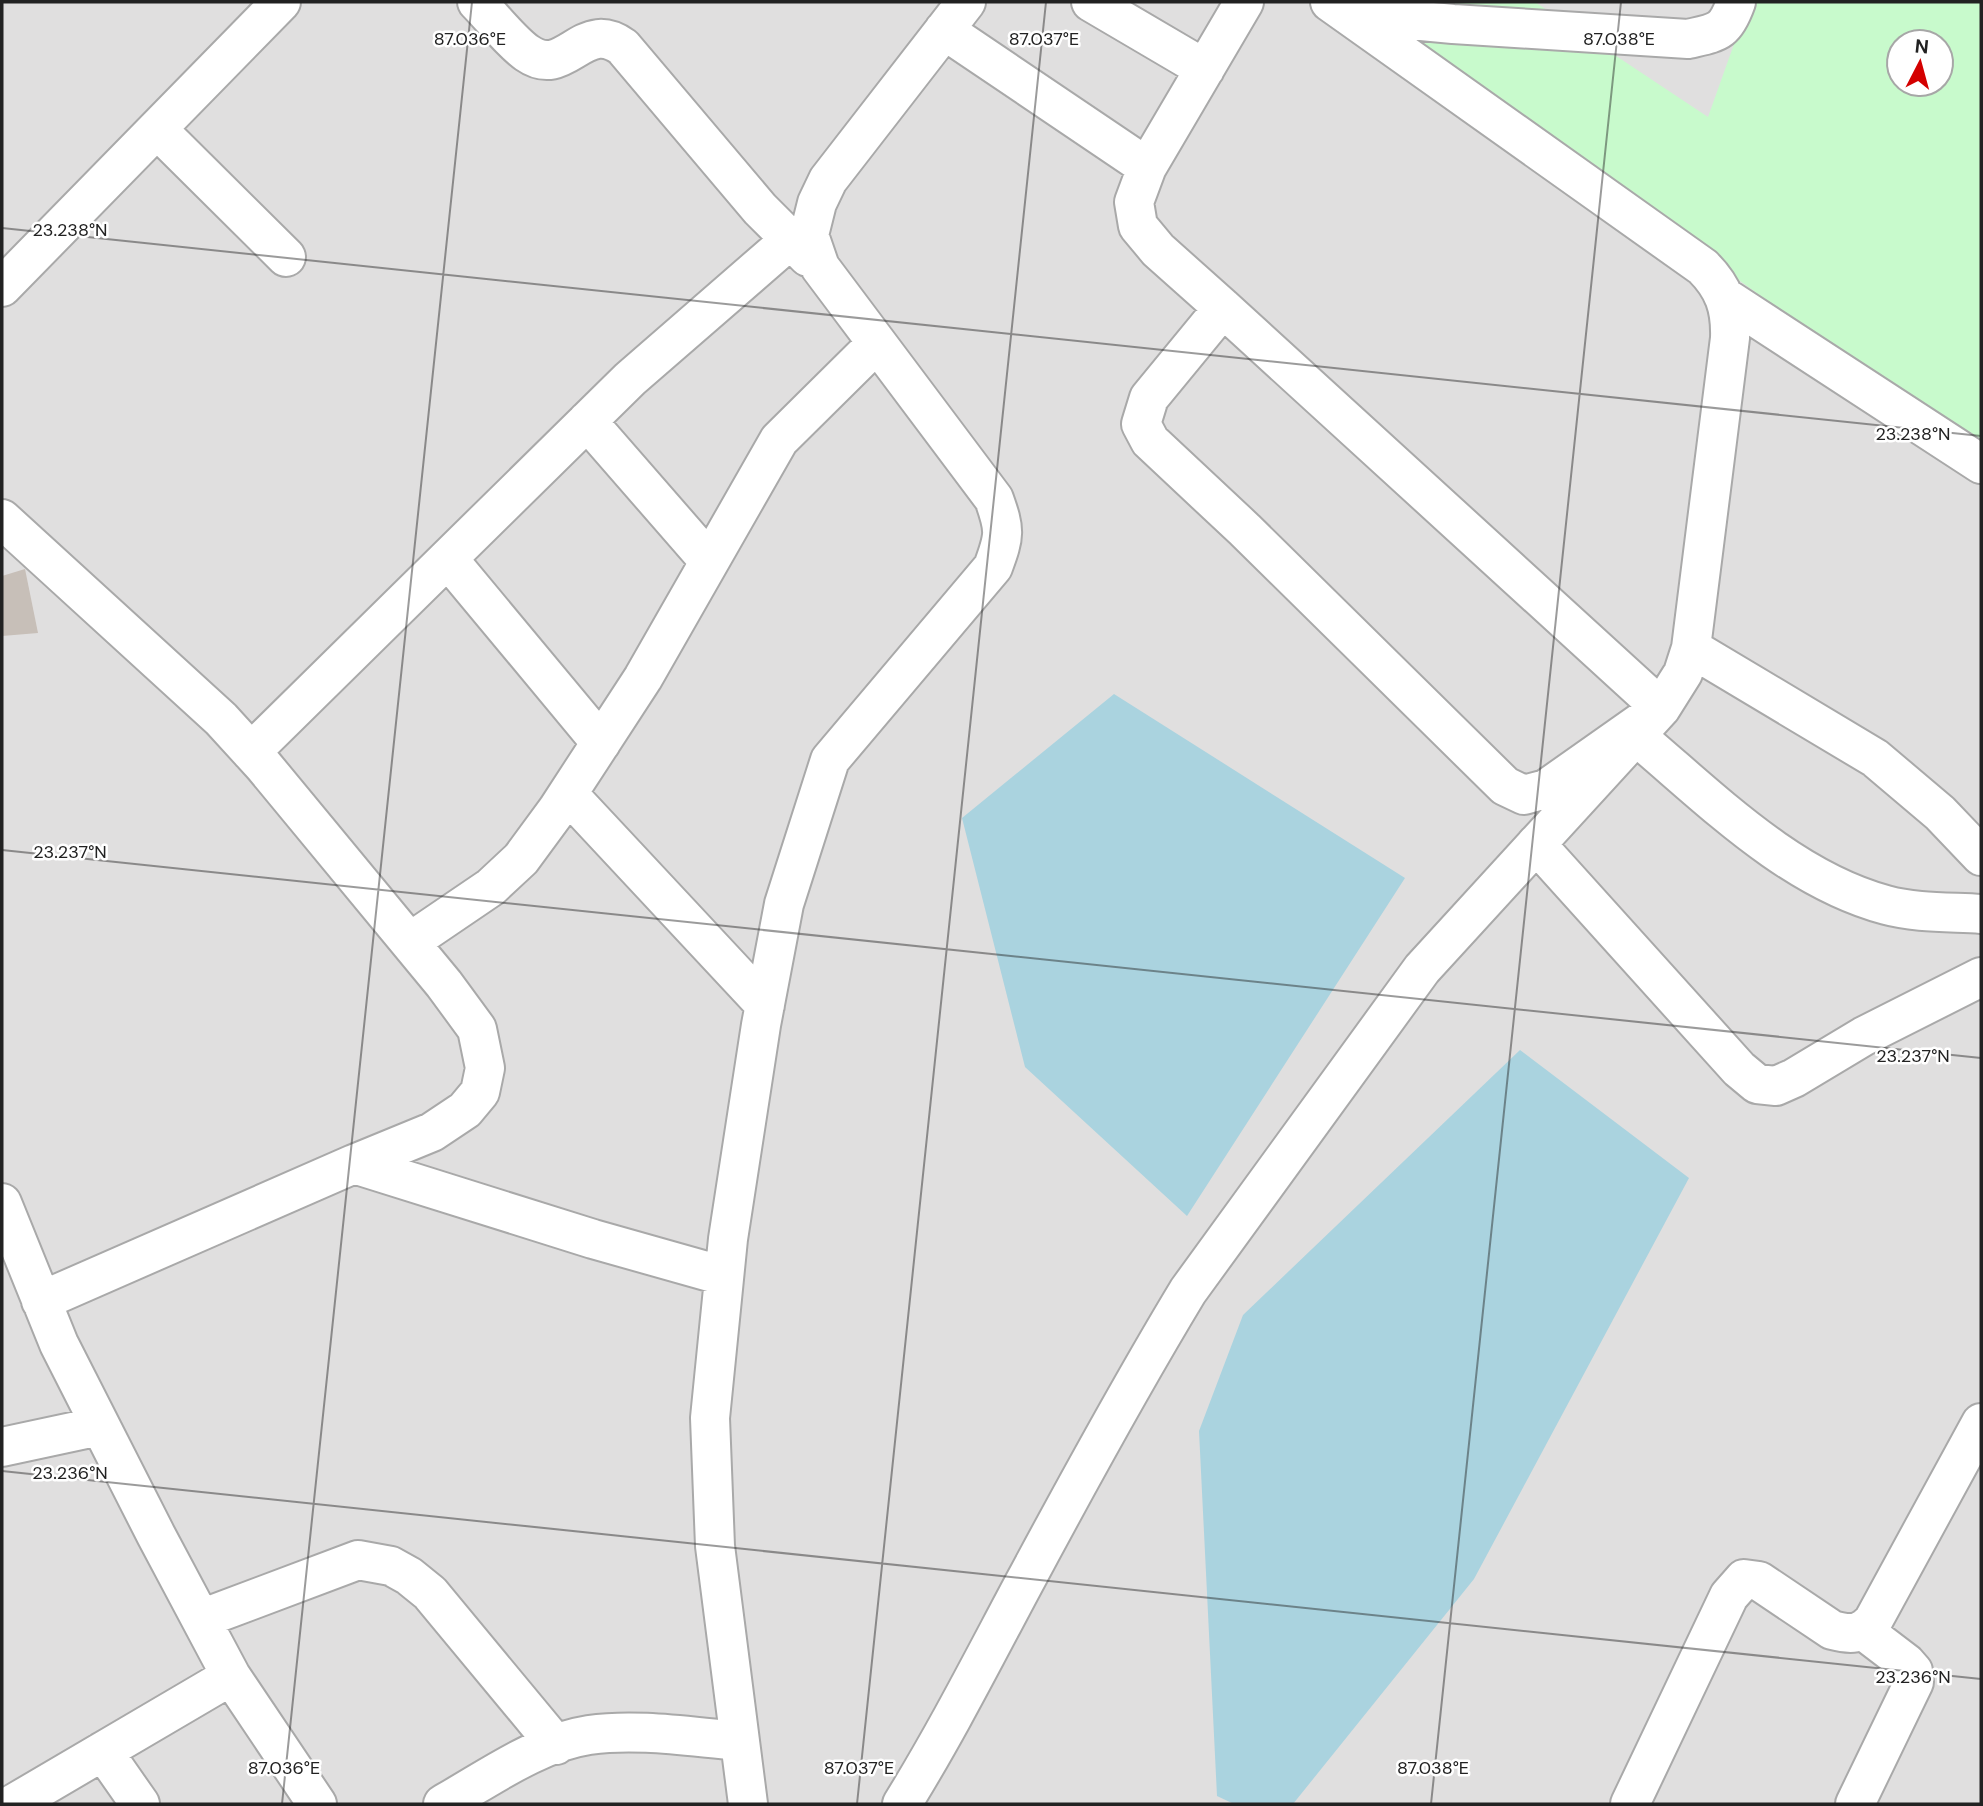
<svg xmlns="http://www.w3.org/2000/svg" width="1983" height="1806" font-family="'DM Sans',sans-serif">
	<style>
		.residential { fill: #e0dfdf; fill-rule: evenodd }
		.park { fill: #c8facc; fill-rule: evenodd }
		.water { fill: #aad3df }
		.building { fill: #c7bfb8 }
		.lines { fill: none; stroke-linecap: round; stroke-linejoin: round }
		.minor-casing { stroke: #a9a9a9; stroke-width: 42 }
		.minor { stroke: #fff; stroke-width: 38 }
		.ticks { fill: none; stroke: #222; stroke-width: 2; stroke-opacity: 0.45 }
		.ticks-label { font-size: 18px; text-anchor: middle; fill: #222; stroke: #fff; stroke-width: 5; stroke-linejoin: round; paint-order: stroke }
	</style>
	<rect width="100%" height="100%" fill="#f2efe9"/>
	<path class="residential" d="M2,2H1981V1804H2ZM1899,42H1941V84H1899Z"/>
	<path class="park" d="M1353,2H1535L1708,117L1749,2H1981V448L1869,374ZM1899,42H1941V84H1899Z"/>
	<path class="water" d="M1114,694L1405,878L1187,1216L1025,1067L962,818Z
		M1520,1050L1689,1178L1474,1579L1293,1804H1234L1217,1796L1199,1431L1243,1315Z"/>
	<path class="building" d="M25,569L38,633L2,636V576Z"/>
	<g class="lines">
		<g class="minor-casing">
			<path id="minor" d="M477,2C491,16 511,42 527,53C557,74 573,42 598,39C607,38 616,42 623,47L760,209L808,257
				M1091,2L1205,69
				M1348,14L1453,24L1688,39C1718,32 1725,33 1736,2
				M944,30L1147,167
				M157,129L286,257
				M2,287L281,2
				M1726,298L1981,464
				M1223,308L1149,398L1141,424L1150,441L1245,530L1505,786L1524,795L1546,789L1661,708L1223,308L1158,250L1138,226L1134,202L1147,167L1244,2
				M587,421L709,561
				M2,519L221,719L263,765L444,984L477,1029L485,1068L480,1092L465,1110L432,1132L354,1164L41,1301
				M448,559L601,743
				M1691,648L1875,758L1940,813L1981,856
				M1635,735C1710,798 1789,879 1886,905C1915,913 1950,912 1981,914
				M251,752L630,379L790,240
				M568,794L765,1005
				M1536,844L1739,1069L1757,1084L1776,1086L1794,1078L1864,1036L1981,977
				M410,942L491,887L521,859L557,810L643,678L779,440L877,343
				M354,1164L593,1239L724,1276
				M2,1203L59,1344L156,1535L231,1676L317,1804
				M2,1447L100,1426
				M201,1619L358,1560L391,1566L409,1576L430,1593L556,1745
				M103,1751L140,1804
				M13,1804L231,1676
				M443,1804C488,1779 536,1743 589,1735C638,1728 690,1737 739,1741
				M748,1804L715,1546L710,1418L728,1239L761,1025L784,904L830,760L993,567C1005,535 1005,530 994,499L820,267L809,235L817,203L828,180L966,2
				M902,1804C946,1733 984,1658 1023,1585C1076,1486 1130,1387 1188,1291L1422,969L1661,708L1683,673L1691,648L1730,338C1731,308 1724,288 1703,267L1330,2
				M1630,1804L1729,1596L1744,1579L1759,1581L1832,1630C1851,1635 1860,1635 1873,1621L1981,1423
				M1855,1804L1914,1682L1913,1671L1906,1663L1864,1631"/>
		</g>
		<use href="#minor" class="minor"/>
	</g>
	<path class="ticks" d="M2,228L1981,436M2,850L1981,1058M2,1471L1981,1679M282,1804L472,2M857,1804L1046,2M1431,1804L1621,2"/>
	<g class="ticks-label">
		<text x="470" y="45">87.036°E</text>
		<text x="1044" y="45">87.037°E</text>
		<text x="1619" y="45">87.038°E</text>
		<text x="70" y="236">23.238°N</text>
		<text x="1913" y="440">23.238°N</text>
		<text x="70" y="858">23.237°N</text>
		<text x="1913" y="1062">23.237°N</text>
		<text x="70" y="1479">23.236°N</text>
		<text x="1913" y="1683">23.236°N</text>
		<text x="284" y="1774">87.036°E</text>
		<text x="859" y="1774">87.037°E</text>
		<text x="1433" y="1774">87.038°E</text>
	</g>
	<rect width="1983" height="1806" fill="none" stroke="#222222" stroke-width="7"/>
	<g transform="translate(1920 63) rotate(6)"><circle r="33" fill="#ffffff" stroke="#a7a7a7" stroke-width="2"/>
	<path d="M0-5L12 26L0 18L-12 26Z" fill="#d40000"/>
	<text y="-10" font-size="19" font-weight="bold" text-anchor="middle" fill="#222222">N</text>
	</g>
</svg>
